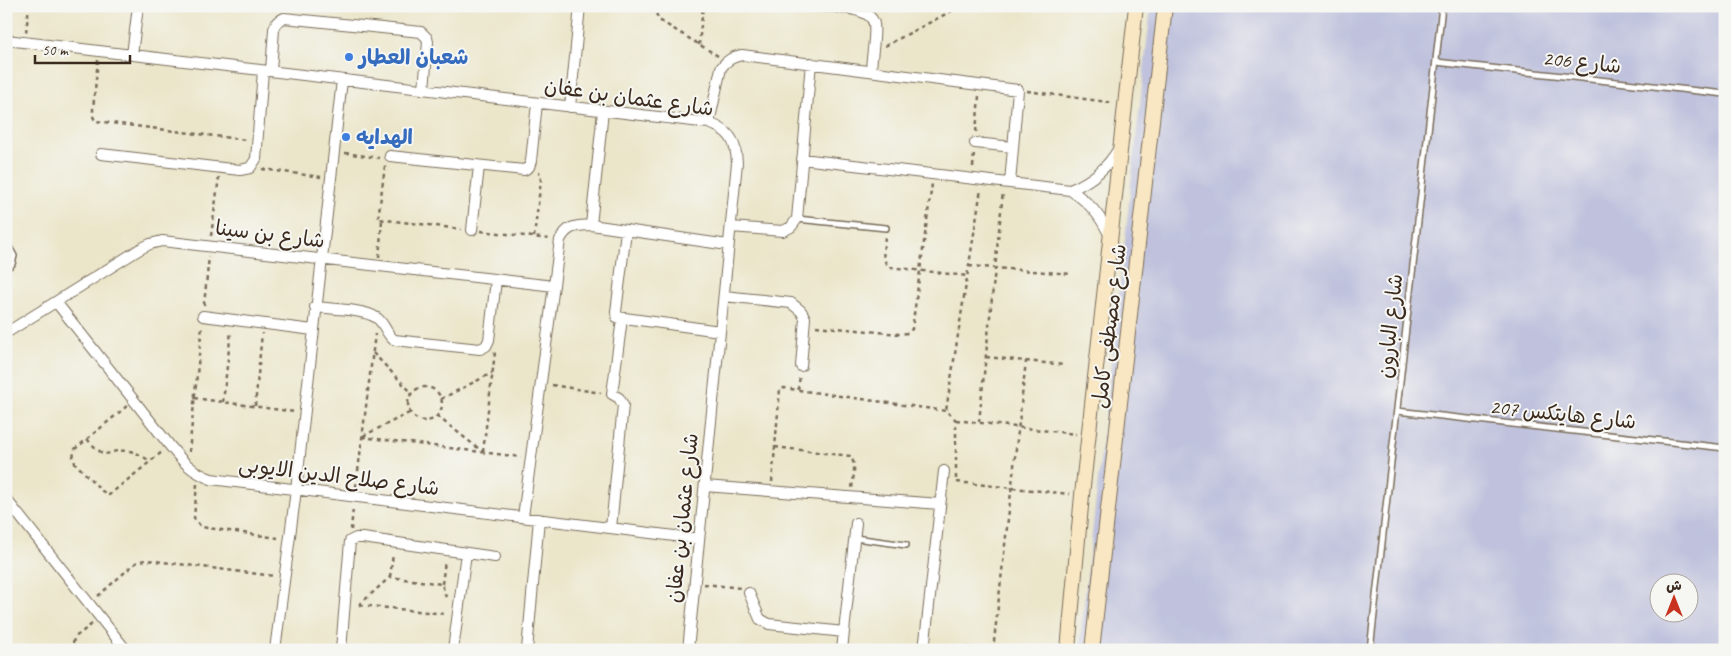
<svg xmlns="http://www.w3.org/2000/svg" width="1731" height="656" font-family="Caveat,'Playpen Sans Arabic',sans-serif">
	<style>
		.industrial { fill: #c0c2dd; fill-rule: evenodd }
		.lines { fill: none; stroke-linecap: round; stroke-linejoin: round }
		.lane-casing { stroke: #796c5a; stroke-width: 8 }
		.street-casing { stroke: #796c5a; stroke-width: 12 }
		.secondary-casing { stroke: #796c5a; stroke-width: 16 }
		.path { stroke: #796c5a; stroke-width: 2.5; stroke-dasharray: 4 4; stroke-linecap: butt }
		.lane { stroke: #fff; stroke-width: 5 }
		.street { stroke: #fff; stroke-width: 10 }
		.secondary { stroke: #f9e7c3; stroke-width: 14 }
		.shop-dot { fill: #3f7fe0; stroke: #f6f6f2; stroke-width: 2 }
		.labels { text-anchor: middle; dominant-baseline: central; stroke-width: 4; stroke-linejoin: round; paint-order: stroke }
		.shop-label { font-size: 21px; font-weight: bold; fill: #366cbe; stroke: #f6f6f2; text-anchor: start }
		.street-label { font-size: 21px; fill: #3b2a1e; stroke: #f6f6f2 }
	</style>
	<rect width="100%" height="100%" fill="#f6f6f2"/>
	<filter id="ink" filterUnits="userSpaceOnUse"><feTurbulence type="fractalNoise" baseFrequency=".02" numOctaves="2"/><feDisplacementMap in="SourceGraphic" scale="10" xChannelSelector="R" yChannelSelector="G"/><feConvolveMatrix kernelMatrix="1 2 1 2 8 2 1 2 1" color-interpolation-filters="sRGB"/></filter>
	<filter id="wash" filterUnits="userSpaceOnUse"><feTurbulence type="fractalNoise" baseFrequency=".0096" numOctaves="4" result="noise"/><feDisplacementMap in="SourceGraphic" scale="20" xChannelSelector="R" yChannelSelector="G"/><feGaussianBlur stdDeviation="1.12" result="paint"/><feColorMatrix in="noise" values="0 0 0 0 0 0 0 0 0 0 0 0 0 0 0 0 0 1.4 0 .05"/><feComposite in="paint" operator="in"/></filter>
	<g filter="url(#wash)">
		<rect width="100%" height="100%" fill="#ebe6ca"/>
		<path class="industrial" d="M1151,6H1725V650H1079ZM1658,584H1688V614H1658Z"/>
	</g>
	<g filter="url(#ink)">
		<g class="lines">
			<g class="lane-casing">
				<path id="lane" d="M1436,62L1725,94
					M797,219L886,228
					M6,242L14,256L12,264L6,269
					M1397,411L1725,448
					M855,538L906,545
					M1370,650L1442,6"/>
			</g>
			<g class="street-casing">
				<path id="street" d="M810,6C825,7 871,5 874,24C876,36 871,59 871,71
					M6,40L709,123C730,131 736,140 737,163L688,650
					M132,55L138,6
					M271,71L274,29L277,22L284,18L421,32L427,38L428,42L424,89
					M570,107L580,6
					M709,123L721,68C727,60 732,57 742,55L1018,90L1010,183
					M975,143L1013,147
					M101,154L240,170L250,168L256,159L263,71
					M390,156L524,170L529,167L531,161L537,103
					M802,159L1070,190C1089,202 1100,215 1110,236
					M1070,190C1091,181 1107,169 1119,148
					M591,225L603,111
					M731,227L783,231L791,227L797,219L811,63
					M472,230L479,166
					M626,231L616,312L617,317L720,331
					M724,296L791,303L801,311L805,318L801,366
					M56,302L170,446C182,461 192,472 211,479L699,539
					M315,307C332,309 364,309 377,318C385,324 386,334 394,340L480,349L486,346L489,340L496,280
					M203,316L313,330
					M6,333L140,249L150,244L162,241L554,286
					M705,486L940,504
					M6,499L126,650
					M523,517L560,240C568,225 576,226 591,225L728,245
					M611,528L623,405L619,398L612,394L622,319
					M749,593L760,619L769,624L844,632
					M275,650L296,490L342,80
					M341,650L350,541L356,538H363L495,557
					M453,650L466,553
					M527,650L539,519
					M842,650L856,523
					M924,650L944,471"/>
			</g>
			<g class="secondary-casing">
				<path id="secondary" d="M1068,650L1082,495L1136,6
					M1092,650L1165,6"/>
			</g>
			<path class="path" d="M655,6V11L659,20L718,56
				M26,32L29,6
				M699,45L703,6
				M885,46L961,6
				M98,60L93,109V116L95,121L247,140
				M1027,91L1114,103
				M976,132L979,96
				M345,153L379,158
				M385,166L378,219L461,229
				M973,167L974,153
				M262,169L321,177
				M481,231L550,239
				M211,236L219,177
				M534,237L541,180L539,172
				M885,237C884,248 880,260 890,267L967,276
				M379,257L382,220
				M969,266L1072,274
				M204,305L209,256
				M816,326L899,334L908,333L912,329L932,184
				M373,353L412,393
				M986,357L1065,365
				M552,385L601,393
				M408 404a17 17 0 1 1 34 0a17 17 0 1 1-34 0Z
				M798,390L800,376
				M194,398L295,412
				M441,399L492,373
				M223,402L231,331
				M127,406L75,449L73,457L75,463L102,491L109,495L162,452
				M255,406L262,333
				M437,416L483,452
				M956,420L1076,434
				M979,422L1003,192
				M363,436L411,412
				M362,437L521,457
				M87,439C111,465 103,448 129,451C137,452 144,458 151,461
				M775,447L850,456C857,464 853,478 852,488
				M189,452L202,326
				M483,452L495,352
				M956,469V420L946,411L981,189
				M956,475V482L1070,494
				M772,482L780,389L784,388L946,411
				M197,484L194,518L201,527L278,538
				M356,487L375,334
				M351,530L353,508
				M390,577L393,554
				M442,584L445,561
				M704,584L741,588
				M98,596L133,565L139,561L146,560L275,576
				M359,605L390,577L442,584L447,601
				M360,605L446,614
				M940,645L995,650
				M77,650L73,644L74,638L92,624
				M993,650L1026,361"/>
			<use href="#lane" class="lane"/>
			<use href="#street" class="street"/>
			<use href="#secondary" class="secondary"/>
		</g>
	</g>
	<g class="shop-dot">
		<circle cx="349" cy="57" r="5"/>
		<circle cx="346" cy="137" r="5"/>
	</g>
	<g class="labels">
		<g class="shop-label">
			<text x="359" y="57">شعبان العطار</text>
			<text x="356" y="137">الهدايه</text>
		</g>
		<g class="street-label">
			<text transform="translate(1582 62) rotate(6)">شارع 206</text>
			<text transform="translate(629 97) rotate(8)">شارع عثمان بن عفان</text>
			<text transform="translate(270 234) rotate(7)">شارع بن سينا</text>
			<text transform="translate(1109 326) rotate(-83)">شارع مصطفى كامل</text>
			<text transform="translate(1390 326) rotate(-84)">شارع البارون</text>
			<text transform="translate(1563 414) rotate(6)">شارع هايتكس 207</text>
			<text transform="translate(339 476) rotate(7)">شارع صلاح الدين الايوبى</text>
			<text transform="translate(682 518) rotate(-84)">شارع عثمان بن عفان</text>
		</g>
	</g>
	<rect width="1731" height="656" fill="none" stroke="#f6f6f2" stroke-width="25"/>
	<g transform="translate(1674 598)"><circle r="24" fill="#f6f6f2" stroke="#aba49d"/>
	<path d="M0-4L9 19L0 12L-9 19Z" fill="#c8321e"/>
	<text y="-8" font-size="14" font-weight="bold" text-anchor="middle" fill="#3b2a1e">ش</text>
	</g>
	<path d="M35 55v8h95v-8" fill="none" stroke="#3b2a1e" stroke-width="2.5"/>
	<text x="42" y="55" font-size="15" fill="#3b2a1e" stroke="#f6f6f2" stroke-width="4" paint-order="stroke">50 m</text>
</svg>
